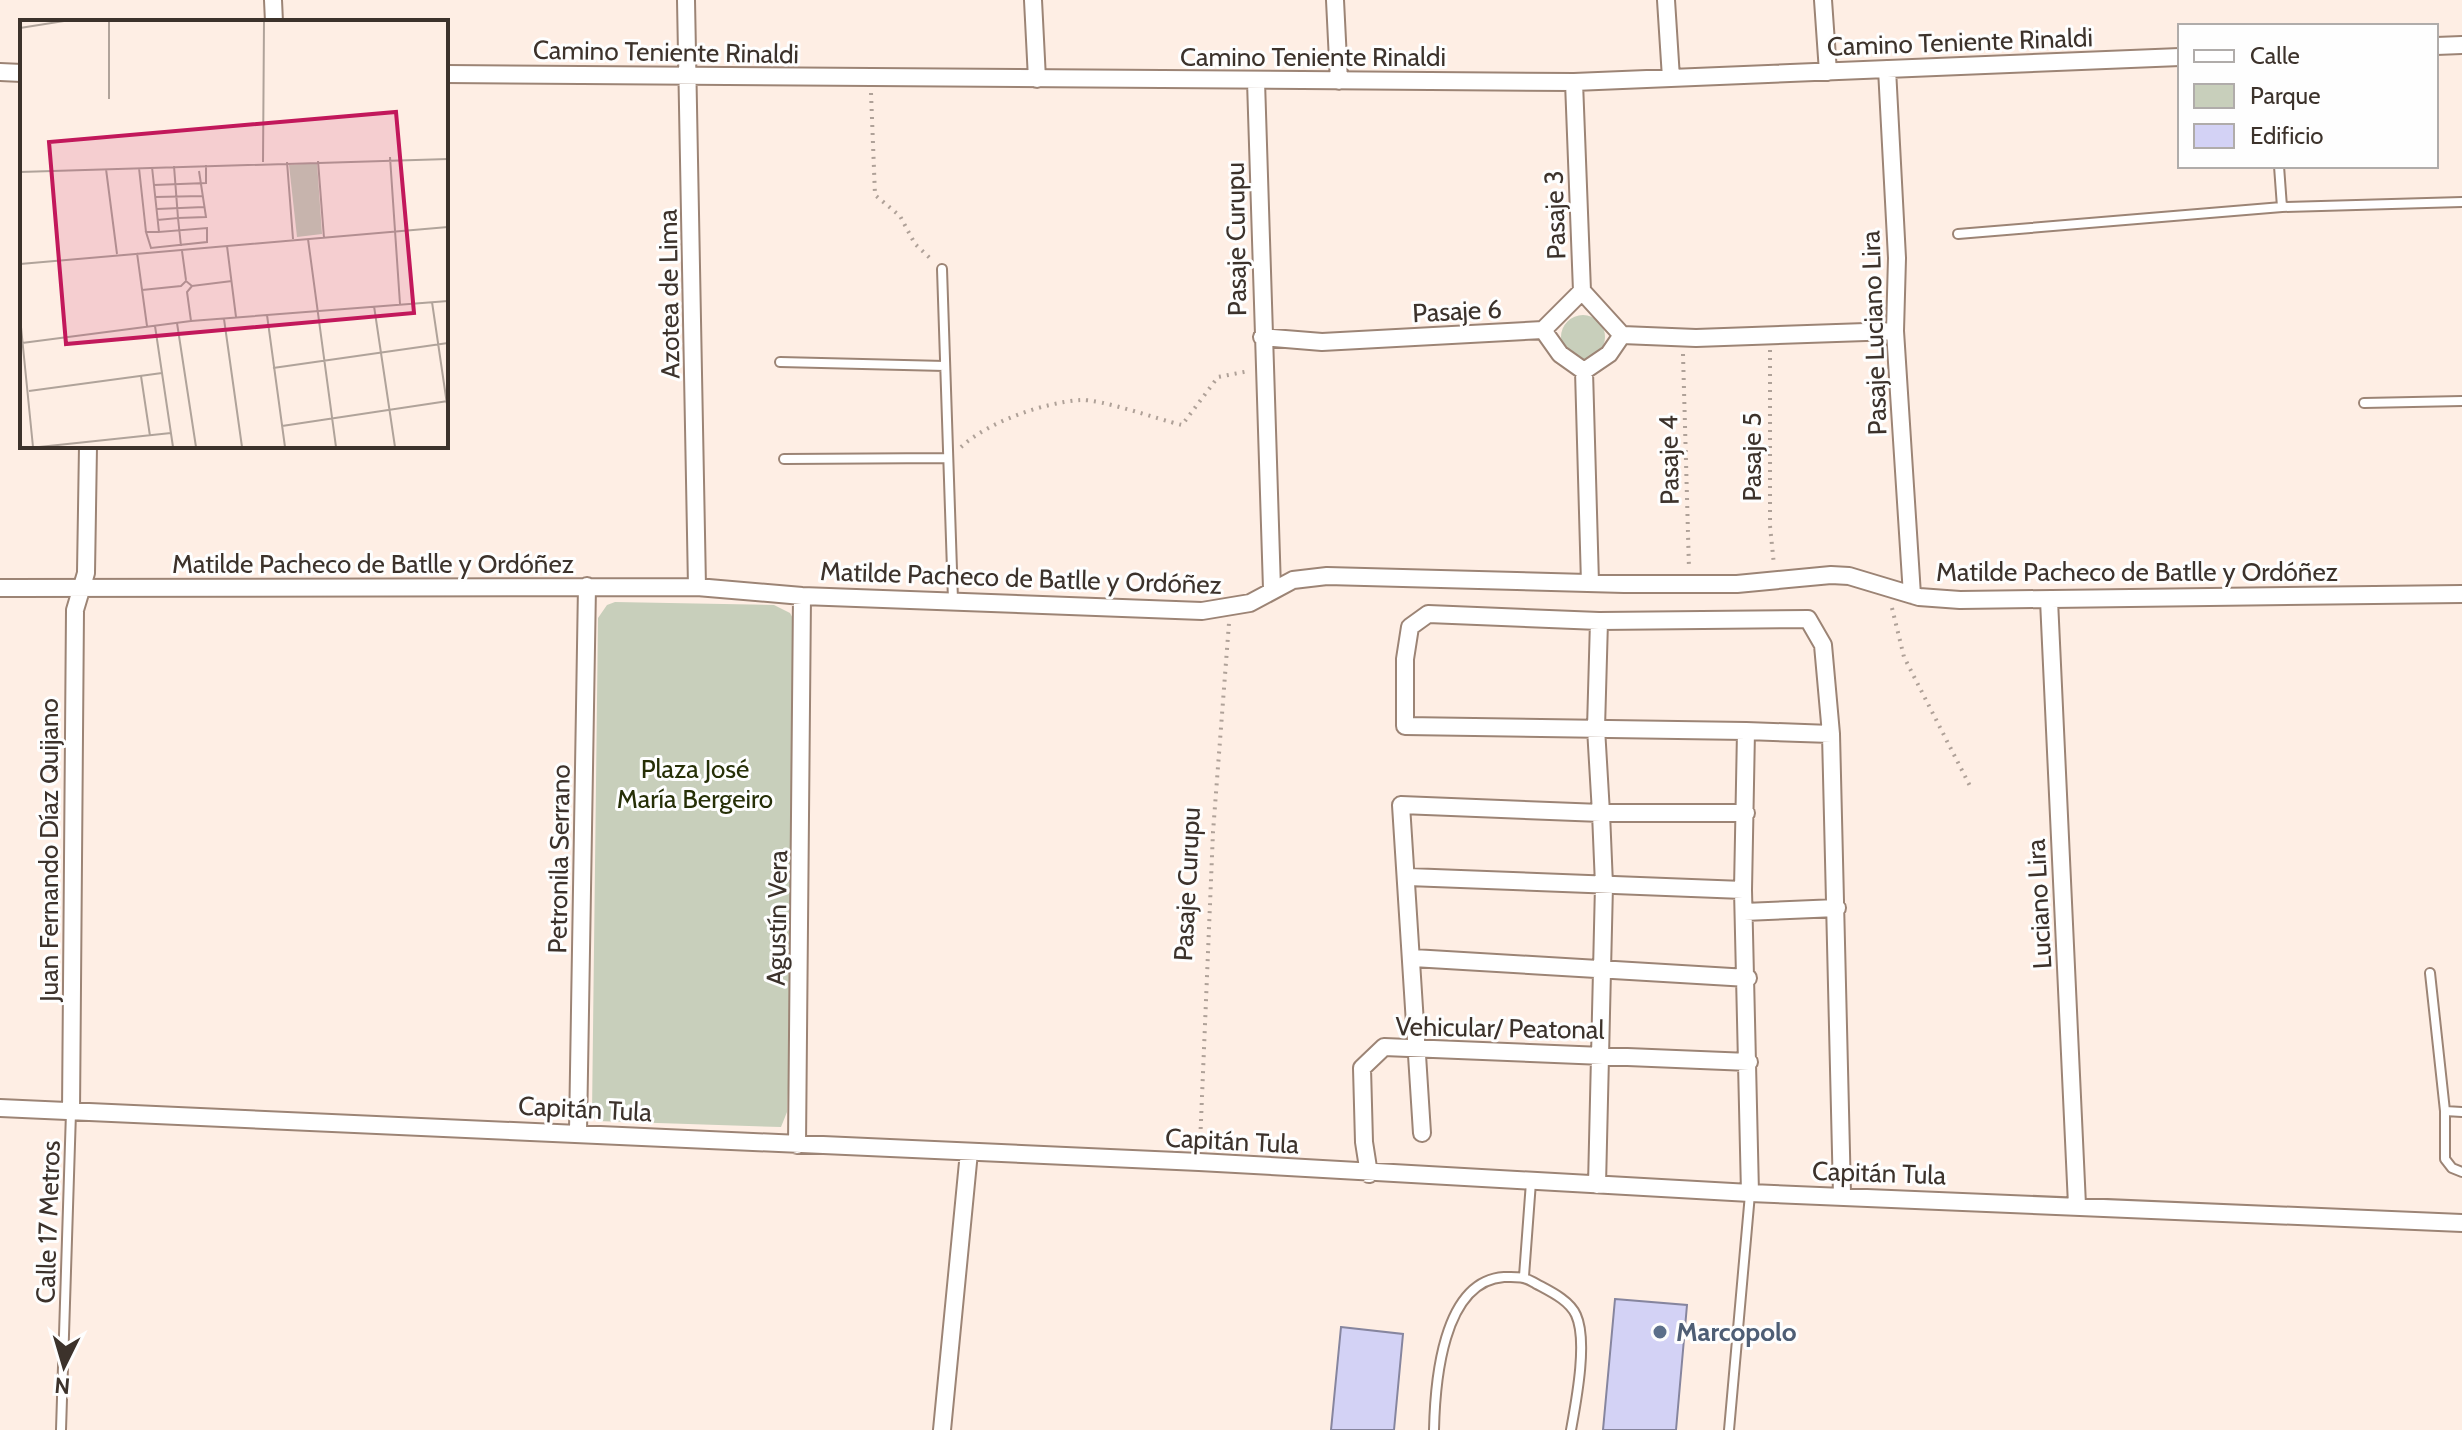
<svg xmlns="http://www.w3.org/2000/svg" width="2462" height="1430" font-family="Cabin,sans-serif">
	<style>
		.green { fill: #c8cfbb }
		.building { fill: #d3d2f5; stroke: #86859e; stroke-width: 2 }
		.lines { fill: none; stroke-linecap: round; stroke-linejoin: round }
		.lane-casing { stroke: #9c8475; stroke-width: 12 }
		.street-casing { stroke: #9c8475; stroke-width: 20 }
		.path { stroke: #afa198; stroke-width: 4; stroke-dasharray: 2 6; stroke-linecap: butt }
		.lane { stroke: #fff; stroke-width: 8 }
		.street { stroke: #fff; stroke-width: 16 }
		.service-dot { fill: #5c6f8a; stroke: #fefefe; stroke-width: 3 }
		.labels { text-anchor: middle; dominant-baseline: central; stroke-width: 6; stroke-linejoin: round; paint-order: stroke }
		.street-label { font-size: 26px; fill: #3c322b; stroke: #fefefe }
		.park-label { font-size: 26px; fill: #262f06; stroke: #fefefe }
		.service-label { font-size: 26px; font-weight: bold; fill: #4e5e75; stroke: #fefefe; text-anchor: start }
		.inset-road { fill: none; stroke: #b0a39a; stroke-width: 2 }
		.view { fill: #c2185b; fill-opacity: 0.15; stroke: #c2185b; stroke-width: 4 }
		.inset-edge { fill: none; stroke: #3c322b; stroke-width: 4 }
	</style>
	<rect width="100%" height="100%" fill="#feeee4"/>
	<path class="green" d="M1561 337a22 22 0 1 1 44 0a22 22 0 1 1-44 0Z
		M615,602L774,605L790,613L796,624L788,1089L787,1112L781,1127L597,1121L592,1114L598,618L607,605Z"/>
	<path class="building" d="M1615,1299L1687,1305L1676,1430H1603Z
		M1341,1327L1403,1334L1394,1430H1331Z"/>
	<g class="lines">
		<g class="lane-casing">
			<path id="lane" d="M2282,207L2462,202
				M1958,234L2282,207L2279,166
				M942,269L953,600
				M780,362L945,366
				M2364,403L2462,401
				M784,459L948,458
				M2430,973L2445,1111V1159L2452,1168L2462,1172
				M2445,1111L2462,1112
				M1524,1276L1531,1182
				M61,1430L71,1112
				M1434,1430C1435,1384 1442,1281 1504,1277C1516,1277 1523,1276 1533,1282C1547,1290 1569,1299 1576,1315C1588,1341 1576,1402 1571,1430
				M1729,1430L1750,1194"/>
		</g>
		<g class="street-casing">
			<path id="street" d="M273,0L274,22
				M686,0L697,587
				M1033,0L1037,79
				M1335,0L1339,81
				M1666,0L1671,78
				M1823,0L1828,72
				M2436,46L2462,45
				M1887,69L1897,258L1895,331L1912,595
				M0,72L22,73
				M446,74L1574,82L2180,57
				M1256,81L1272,589
				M1582,291L1622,335
				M1543,330L1582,291L1574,82
				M1262,337L1322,342L1543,330L1560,354L1584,371L1609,354L1622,335L1696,338L1895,331
				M1584,371L1590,583
				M0,588L697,587L802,596L1202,611L1250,603L1293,580L1327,576L1624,584H1737L1831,575L1849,576L1919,597L1960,600L2462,594
				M2049,600L2077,1205
				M1599,621L1596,728L1601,813H1746
				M1746,731L1831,734L1823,645L1808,619L1599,621L1428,614L1410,627L1405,659V726L1746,731L1743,890L1750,1193
				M1831,734L1842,1194
				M1408,877L1743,890
				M1744,912L1837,908
				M1413,958L1748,978
				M0,1108L1199,1162L1750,1193L2462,1223
				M71,1112L75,610L86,573L88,446
				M578,1132L587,586
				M1422,1133L1401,805L1601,813L1604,885L1597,1185
				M797,1145L802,596
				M1369,1174L1364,1142L1362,1068L1384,1047L1749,1062
				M942,1430L969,1152"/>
		</g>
		<path class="path" d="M871,93L875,195L900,216L915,244L933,261
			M1770,350V526L1774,565
			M1683,354L1689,569
			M961,447C988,422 1042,403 1080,400C1102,399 1157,419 1182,425L1218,377L1249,371
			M1892,608L1904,657L1971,788
			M1200,1145L1213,832L1229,623"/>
		<use href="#lane" class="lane"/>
		<use href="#street" class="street"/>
	</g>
	<circle class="service-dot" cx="1660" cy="1332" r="8"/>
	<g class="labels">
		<g class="street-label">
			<text transform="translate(1960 42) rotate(-2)">Camino Teniente Rinaldi</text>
			<text transform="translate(666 52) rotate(1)">Camino Teniente Rinaldi</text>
			<text x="1313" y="57">Camino Teniente Rinaldi</text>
			<text transform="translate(1555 215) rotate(-92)">Pasaje 3</text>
			<text transform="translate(1236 239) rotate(-91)">Pasaje Curupu</text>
			<text transform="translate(669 294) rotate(-91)">Azotea de Lima</text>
			<text transform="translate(1457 311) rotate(-3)">Pasaje 6</text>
			<text transform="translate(1874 333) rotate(-92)">Pasaje Luciano Lira</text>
			<text transform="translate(1752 457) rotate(-90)">Pasaje 5</text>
			<text transform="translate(1669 460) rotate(-91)">Pasaje 4</text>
			<text x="373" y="564">Matilde Pacheco de Batlle y Ordóñez</text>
			<text x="2137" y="572">Matilde Pacheco de Batlle y Ordóñez</text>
			<text transform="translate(1021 578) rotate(2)">Matilde Pacheco de Batlle y Ordóñez</text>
			<text transform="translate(49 850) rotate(-90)">Juan Fernando Díaz Quijano</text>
			<text transform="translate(559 859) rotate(-89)">Petronila Serrano</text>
			<text transform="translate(1187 884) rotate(-87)">Pasaje Curupu</text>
			<text transform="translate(2039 904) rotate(-93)">Luciano Lira</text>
			<text transform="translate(777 918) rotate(-89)">Agustín Vera</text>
			<text transform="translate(1500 1028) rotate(1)">Vehicular/ Peatonal</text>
			<text transform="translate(585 1109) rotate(3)">Capitán Tula</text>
			<text transform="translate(1232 1141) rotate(3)">Capitán Tula</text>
			<text transform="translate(1879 1173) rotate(2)">Capitán Tula</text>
			<text transform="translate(48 1222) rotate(-88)">Calle 17 Metros</text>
		</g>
		<g class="park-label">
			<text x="695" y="769">Plaza José<tspan x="695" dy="30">María Bergeiro</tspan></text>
		</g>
		<g class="service-label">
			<text x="1676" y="1332">Marcopolo</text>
		</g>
	</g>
	<g transform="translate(20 20)">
		<rect width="428" height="428" fill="#feeee4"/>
		<path d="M297,143L302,214L277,217L269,145Z" fill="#c8cfbb"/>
		<path class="inset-road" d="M0,8L44,1M89,79V1M370,137L380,284M298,141L304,218M243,142L244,1M267,142L273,219M154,146L158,198L186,197L179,151M132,147L139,212L187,208V222L131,228L126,212H139M119,148L126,212M86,149L97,234M0,152L428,139M134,165L186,163V145M135,177L183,176M137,189L184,187M137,200L158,198L161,226M288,219L316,427M207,226L216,297M162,231L166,260M117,233L127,306M0,244L428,207M122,270L161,266L166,261L172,266L212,261M412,282L428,391M354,286L375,427M247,295L265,427M0,297L13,427M204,299L222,427M171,301L167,272L172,266M157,303L176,427M135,306L153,427M2,323L171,301L428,281M253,348L428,323M121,356L130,416M9,371L142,353M262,406L428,381M19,427L151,413"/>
		<path class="view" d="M376,92L394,293L46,324L29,122Z"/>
		<rect width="428" height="428" class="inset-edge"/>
	</g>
	<rect x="2178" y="24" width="260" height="144" fill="#fefefe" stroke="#b0acaa" stroke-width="2"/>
	<rect x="2194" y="50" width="40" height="12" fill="#ffffff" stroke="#b0acaa" stroke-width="2"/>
	<text x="2250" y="64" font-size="24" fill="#3c322b">Calle</text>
	<rect x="2194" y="84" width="40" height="24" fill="#c8cfbb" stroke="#b0acaa" stroke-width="2"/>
	<text x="2250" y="104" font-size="24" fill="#3c322b">Parque</text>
	<rect x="2194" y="124" width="40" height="24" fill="#d3d2f5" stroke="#b0acaa" stroke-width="2"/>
	<text x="2250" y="144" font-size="24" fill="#3c322b">Edificio</text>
	<g transform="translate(64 1366) rotate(185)" stroke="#fefefe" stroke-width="6" paint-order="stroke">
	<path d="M0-6L14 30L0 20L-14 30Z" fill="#3c322b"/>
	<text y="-12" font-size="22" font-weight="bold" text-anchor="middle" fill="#3c322b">N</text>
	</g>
</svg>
